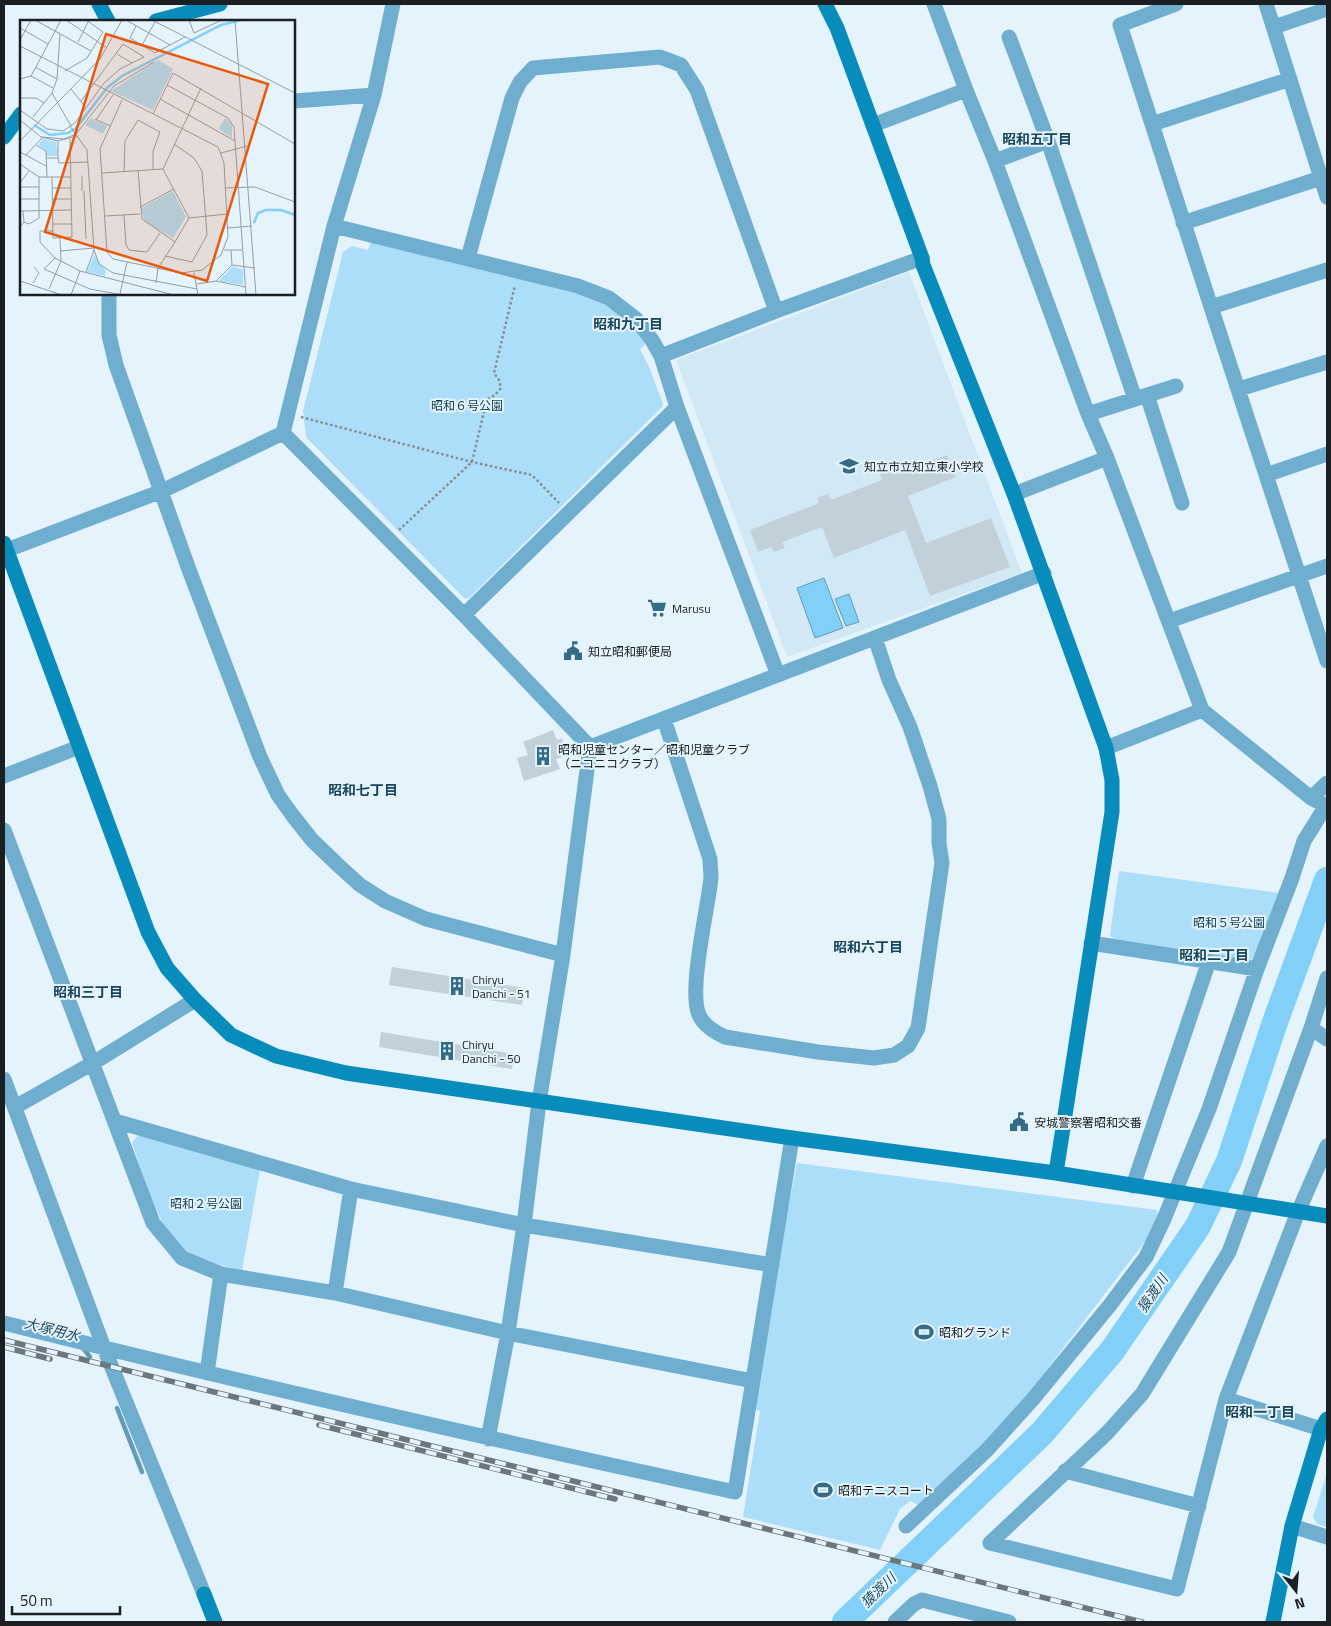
<svg xmlns="http://www.w3.org/2000/svg" width="1331" height="1626" font-family="'Titillium Web','Noto Sans JP',sans-serif">
	<style>
		.built { fill: #d2e9f5 }
		.green { fill: #addef9 }
		.water { fill: #82cff7; stroke: #629ab7 }
		.lines { fill: none; stroke-linecap: round; stroke-linejoin: round }
		.stream { stroke: #629ab7; stroke-width: 4.5 }
		.river { stroke: #82cff7; stroke-width: 26 }
		.building { fill: #c2d0d9 }
		.path { stroke: #838e94; stroke-width: 2.5; stroke-dasharray: 2.5 2.5; stroke-linecap: butt }
		.street { stroke: #6faecf; stroke-width: 15 }
		.secondary { stroke: #088cbc; stroke-width: 15 }
		.rail-casing { stroke: #6c767b; stroke-width: 5.5 }
		.rail { stroke: #e4f3fc; stroke-width: 4; stroke-dasharray: 11; stroke-linecap: butt }
		.labels { text-anchor: middle; dominant-baseline: central; stroke-width: 4; stroke-linejoin: round; paint-order: stroke }
		.park-label { font-size: 12px; fill: #103d51; stroke: #e4f3fc }
		.poi-label { font-size: 12px; fill: #191f22; stroke: #e4f3fc; text-anchor: start }
		.neighbourhood-label { font-size: 14px; font-weight: bold; fill: #18455a; stroke: #e4f3fc }
		.water-label { font-size: 14px; font-style: italic; fill: #224d62; stroke: #e4f3fc }
		.inset-river { fill: none; stroke: #82cff7; stroke-width: 2.5 }
		.inset-road { fill: none; stroke: #939ea5; stroke-width: 1 }
		.view { fill: #e8590c; fill-opacity: 0.15; stroke: #e8590c; stroke-width: 2.5 }
		.inset-edge { fill: none; stroke: #191f22; stroke-width: 2.5 }
	</style>
	<rect width="100%" height="100%" fill="#e4f3fc"/>
	<path class="built" d="M909,272L1022,573L787,657L676,360Z"/>
	<path class="green" d="M371,241L575,291L608,304L631,322L647,343L640,349L650,369L663,404L662,407L469,598L465,599L306,437L303,411L343,252L352,246L368,250Z
		M1119,871L1280,893L1255,957L1249,961L1113,939L1110,935Z
		M139,1134L260,1170L242,1270C224,1266 206,1263 190,1254C159,1236 144,1176 132,1143Z
		M797,1163L1157,1210L1159,1223L1013,1414L920,1507L917,1504L910,1501L900,1509L880,1550L743,1517L760,1411L749,1407Z
		M1327,1473V1527L1317,1524L1313,1517Z"/>
	<path class="water" d="M824,578L843,628L815,638L797,588Z
		M849,594L859,622L846,626L835,599Z"/>
	<g class="lines">
		<path class="stream" d="M83,1348L90,1357
			M117,1408L142,1472"/>
		<path class="river" d="M845,1622L1042,1433L1112,1351L1198,1226L1229,1161L1274,1025L1327,880"/>
	</g>
	<path class="building" d="M947,455L956,477L908,496L926,543L991,518L1010,567L930,596L905,530L834,558L822,527L782,542L785,548L774,552L771,547L758,552L750,530L819,503L817,498L828,494L830,499H833L882,480L880,474L895,469L897,474Z
		M553,730L557,740L562,738L565,750L560,751L562,757L556,759L560,769L524,781L517,758L528,755L523,742Z
		M392,967L525,988L522,1005L389,985Z
		M381,1032L514,1054L512,1069L379,1047Z"/>
	<g class="lines">
		<path class="path" d="M301,417L472,462L532,475L559,503
			M399,530L472,462L487,399L495,395L501,388L499,380L494,373L515,285"/>
		<path class="street" d="M393,4L374,95L334,226L578,286L609,298L636,319L652,340L661,356L677,407L778,675
			M934,4L966,90L995,161L1088,414L1107,458L1202,710L1311,798L1327,806
			M1176,4L1120,25L1211,307L1327,661
			M1266,4L1327,197
			M1274,27L1327,9
			M1009,37L1048,141L1135,399
			M294,101L374,95
			M1152,124L1290,79
			M873,125L966,90
			M995,161L1048,141
			M1183,223L1327,176
			M468,258L512,98L520,82L533,68L660,57L681,65L697,90L776,311
			M109,294V335L116,365L188,567L260,757L278,795L293,816L312,840L339,866L360,885L385,901L426,919L563,955
			M1211,307L1327,270
			M661,356L776,311L922,258
			M1239,389L1327,362
			M1147,395L1182,503
			M1088,414L1176,386
			M283,433L464,615L590,747L563,955L539,1102L524,1225L508,1333L488,1439
			M283,433L334,226
			M1266,475L1327,454
			M1014,494L1107,458
			M7,550L162,491L283,433
			M464,615L677,407
			M1169,621L1327,566
			M664,719L710,859C710,865 711,872 711,878C708,908 688,991 699,1015C704,1026 715,1032 725,1037L818,1052L874,1058L894,1055L908,1046L918,1028L942,863L939,843V819L930,786L910,727L889,680L875,638
			M590,747L1044,573
			M1106,748L1202,710
			M4,776L79,747
			M1311,798L1327,783
			M4,830L153,1223L182,1258L221,1274L335,1293L508,1333L753,1381
			M1091,943L1257,969
			M1311,1028L1327,1039
			M4,1079L104,1348L204,1594
			M15,1107L93,1063L195,1000
			M115,1121L351,1189L524,1225L772,1265
			M1133,1186L1209,961
			M335,1293L351,1189
			M4,1323C246,1384 490,1439 735,1492L792,1138
			M207,1373L221,1274
			M1226,1399L1321,1429
			M1065,1471L1199,1506
			M906,1526L987,1450L1033,1399L1110,1305L1146,1257L1164,1219L1209,1109L1257,969L1292,878L1304,841L1327,804
			M1292,1526L1327,1537
			M990,1543L1107,1433L1142,1394L1229,1252L1311,1028L1327,978
			M990,1543L1177,1589L1226,1399L1298,1212L1327,1146
			M895,1622L914,1604L922,1600L1009,1622"/>
		<path class="secondary" d="M99,4L108,21
			M825,4L837,28L922,258L923,265L1014,494L1106,748L1112,780V812L1056,1173
			M156,21L220,4
			M4,137L21,114
			M4,543L148,932L167,968L195,1000L231,1035L276,1056L346,1073L792,1138L1056,1173L1327,1216
			M204,1594L215,1622
			M1273,1622L1292,1526L1321,1429L1327,1419"/>
		<g class="rail-casing">
			<path id="rail" d="M4,1340L1142,1622
				M4,1347L50,1359
				M319,1425L615,1499"/>
		</g>
		<use href="#rail" class="rail"/>
	</g>
	<defs>
		<g id="school-bare" transform="scale(1.5)"><path d="M0-5L7-2L0 1L-7-2ZM-4 1L0 2.5L4 1V4Q0 6-4 4Z" fill="#356b86" stroke="#e4f3fc" stroke-width="2.5" paint-order="stroke"/></g>
		<g id="supermarket-bare" transform="scale(1.5)"><path d="M-6-5.5h2.5l.6 2H6L4.5 2H-2.5L-4.4-4H-6ZM-1.5 3.2a1.3 1.3 0 1 0 .1 0ZM3 3.2a1.3 1.3 0 1 0 .1 0Z" fill="#356b86" stroke="#e4f3fc" stroke-width="2.5" paint-order="stroke"/></g>
		<g id="civic-bare" transform="scale(1.5)"><path d="M-.6-6.5H3V-4.5H.6V-3L4-1V1h2V6H-6V1h2V-1L-.6-3ZM-1.2 2.5V6h2.4V2.5Z" fill="#356b86" stroke="#e4f3fc" stroke-width="2.5" paint-order="stroke"/></g>
		<g id="building-bare" transform="scale(1.5)"><path d="M-4-6H4V6H1V3H-1V6H-4ZM-2.5-4.3h1.7v1.8h-1.7ZM.8-4.3h1.7v1.8H.8ZM-2.5-1h1.7V.8h-1.7ZM.8-1h1.7V.8H.8Z" fill="#356b86" stroke="#e4f3fc" stroke-width="2.5" paint-order="stroke"/></g>
		<g id="stadium-bare" transform="scale(1.5)"><path d="M0-5a6.5 5 0 1 0 0 10a6.5 5 0 1 0 0-10ZM-3.5-1.8h7v3.6h-7Z" fill="#356b86" stroke="#e4f3fc" stroke-width="2.5" paint-order="stroke"/></g>
	</defs>
	<g fill-rule="evenodd">
		<use href="#school-bare" x="849" y="466"/>
		<use href="#supermarket-bare" x="657" y="608"/>
		<use href="#civic-bare" x="573" y="651"/>
		<use href="#building-bare" x="543" y="756"/>
		<use href="#building-bare" x="457" y="986"/>
		<use href="#building-bare" x="447" y="1051"/>
		<use href="#civic-bare" x="1019" y="1122"/>
		<use href="#stadium-bare" x="924" y="1332"/>
		<use href="#stadium-bare" x="823" y="1490"/>
	</g>
	<g class="labels">
		<g class="park-label">
			<text x="467" y="405">昭和６号公園</text>
			<text x="1229" y="922">昭和５号公園</text>
			<text x="206" y="1203">昭和２号公園</text>
		</g>
		<g class="poi-label">
			<text x="864" y="466">知立市立知立東小学校</text>
			<text x="672" y="608">Marusu</text>
			<text x="588" y="651">知立昭和郵便局</text>
			<text x="558" y="749">昭和児童センター／昭和児童クラブ<tspan x="558" dy="14">（ニコニコクラブ）</tspan></text>
			<text x="472" y="979">Chiryu<tspan x="472" dy="14">Danchi - 51</tspan></text>
			<text x="462" y="1044">Chiryu<tspan x="462" dy="14">Danchi - 50</tspan></text>
			<text x="1034" y="1122">安城警察署昭和交番</text>
			<text x="939" y="1332">昭和グランド</text>
			<text x="838" y="1490">昭和テニスコート</text>
		</g>
		<g class="neighbourhood-label">
			<text x="1037" y="138">昭和五丁目</text>
			<text x="628" y="323">昭和九丁目</text>
			<text x="363" y="789">昭和七丁目</text>
			<text x="868" y="946">昭和六丁目</text>
			<text x="1214" y="954">昭和二丁目</text>
			<text x="88" y="991">昭和三丁目</text>
			<text x="1260" y="1411">昭和一丁目</text>
		</g>
		<g class="water-label">
			<text transform="translate(1152 1293) rotate(-56)">猿渡川</text>
			<text transform="translate(52 1329) rotate(14)">大塚用水</text>
			<text transform="translate(878 1590) rotate(-44)">猿渡川</text>
		</g>
	</g>
	<g transform="translate(20 20)">
		<rect width="275" height="275" fill="#e4f3fc"/>
		<path d="M138,40L153,49L133,90L91,71ZM71,98L87,106L83,114L65,105ZM205,98L212,104V118L199,109ZM23,119L36,122L38,136H26V130L18,125ZM153,171L166,197L153,218L125,202L121,188ZM74,235L86,251L85,256L67,252ZM213,246L223,250V265L199,261Z" fill="#addef9"/>
		<path class="inset-river" d="M14,105L30,115L48,113L56,108L87,68L102,56L201,5L221,0M234,203L238,193L246,190H261L275,195"/>
		<path class="inset-road" d="M15,0L71,31M46,0L87,28M106,0L150,25L165,17M132,0L275,73M169,0L174,13L202,0M215,0L236,275M116,6L110,18L135,33L150,25M0,8L28,24M0,20L11,0M58,22L68,2M122,25L135,2M0,26L198,127L204,143L208,217L201,235L182,250L161,253L93,239L87,232L80,129L102,80M97,34L112,43M15,47L37,59M45,51L67,38L83,12L66,0M11,56L41,0M0,59L11,56L33,68M147,65L208,98L214,107L226,275M51,69L66,88M32,73L51,106M0,78H16L24,83M140,79L215,121M61,81L103,24L124,37M0,90L27,109L43,111L55,103L84,63L100,49L124,37M133,94L153,53L275,124M13,97L32,73L37,59L40,14M75,99L90,106M0,100L21,117M76,100L93,75M50,106L67,130L74,230L79,244L93,253L177,269M57,116L38,121L21,117L44,119L56,114L94,66L134,42M0,121L80,39L102,0M38,121V138M16,125L26,131L27,157M0,132L26,146M201,133L227,126M6,135L22,118M26,138H38L39,143L68,142M0,144L19,157H51M118,150L122,199L155,222L138,248L136,263M104,151L105,121L118,100L140,112L133,131V149M82,153L143,149M62,156V171M32,157L33,218L52,217L50,119M0,163L9,151M0,167H19M33,168H51M205,168L235,167L275,182M64,171L66,219M0,179H19M33,179H51M120,187L154,169M0,191L52,190M104,195L106,225L109,230L127,232L140,213M85,196L120,194M169,198L143,149L181,68M169,198L207,194M4,202L9,204L19,198V157M33,204H52M0,207L4,202L3,191M208,208L232,206M33,211H20V222L35,238L60,251L154,275M155,222L169,198M204,230H222M40,231L74,228M145,236L172,242L187,215L182,151L174,138L154,124M35,238L24,249L70,269L103,275M212,245L235,248M66,252L74,230M174,253L178,275M0,261L42,275M196,261L225,267M13,263L19,253L14,247M177,264L196,261L212,245L211,230M29,269L41,241L40,218M100,274L107,242M51,275L60,251"/>
		<path class="view" d="M86,14L248,64L187,261L25,212Z"/>
		<rect width="275" height="275" class="inset-edge"/>
	</g>
	<rect width="1331" height="1626" fill="none" stroke="#191f22" stroke-width="10"/>
	<g transform="translate(1296 1591) rotate(163)" stroke="#e4f3fc" stroke-width="4" paint-order="stroke">
	<path d="M0-4L9 19L0 12L-9 19Z" fill="#191f22"/>
	<text y="-8" font-size="14" font-weight="bold" text-anchor="middle" fill="#191f22">N</text>
	</g>
	<path d="M12 1606v8h108v-8" fill="none" stroke="#191f22" stroke-width="2.5"/>
	<text x="20" y="1606" font-size="15" fill="#191f22" stroke="#e4f3fc" stroke-width="4" paint-order="stroke">50 m</text>
</svg>
